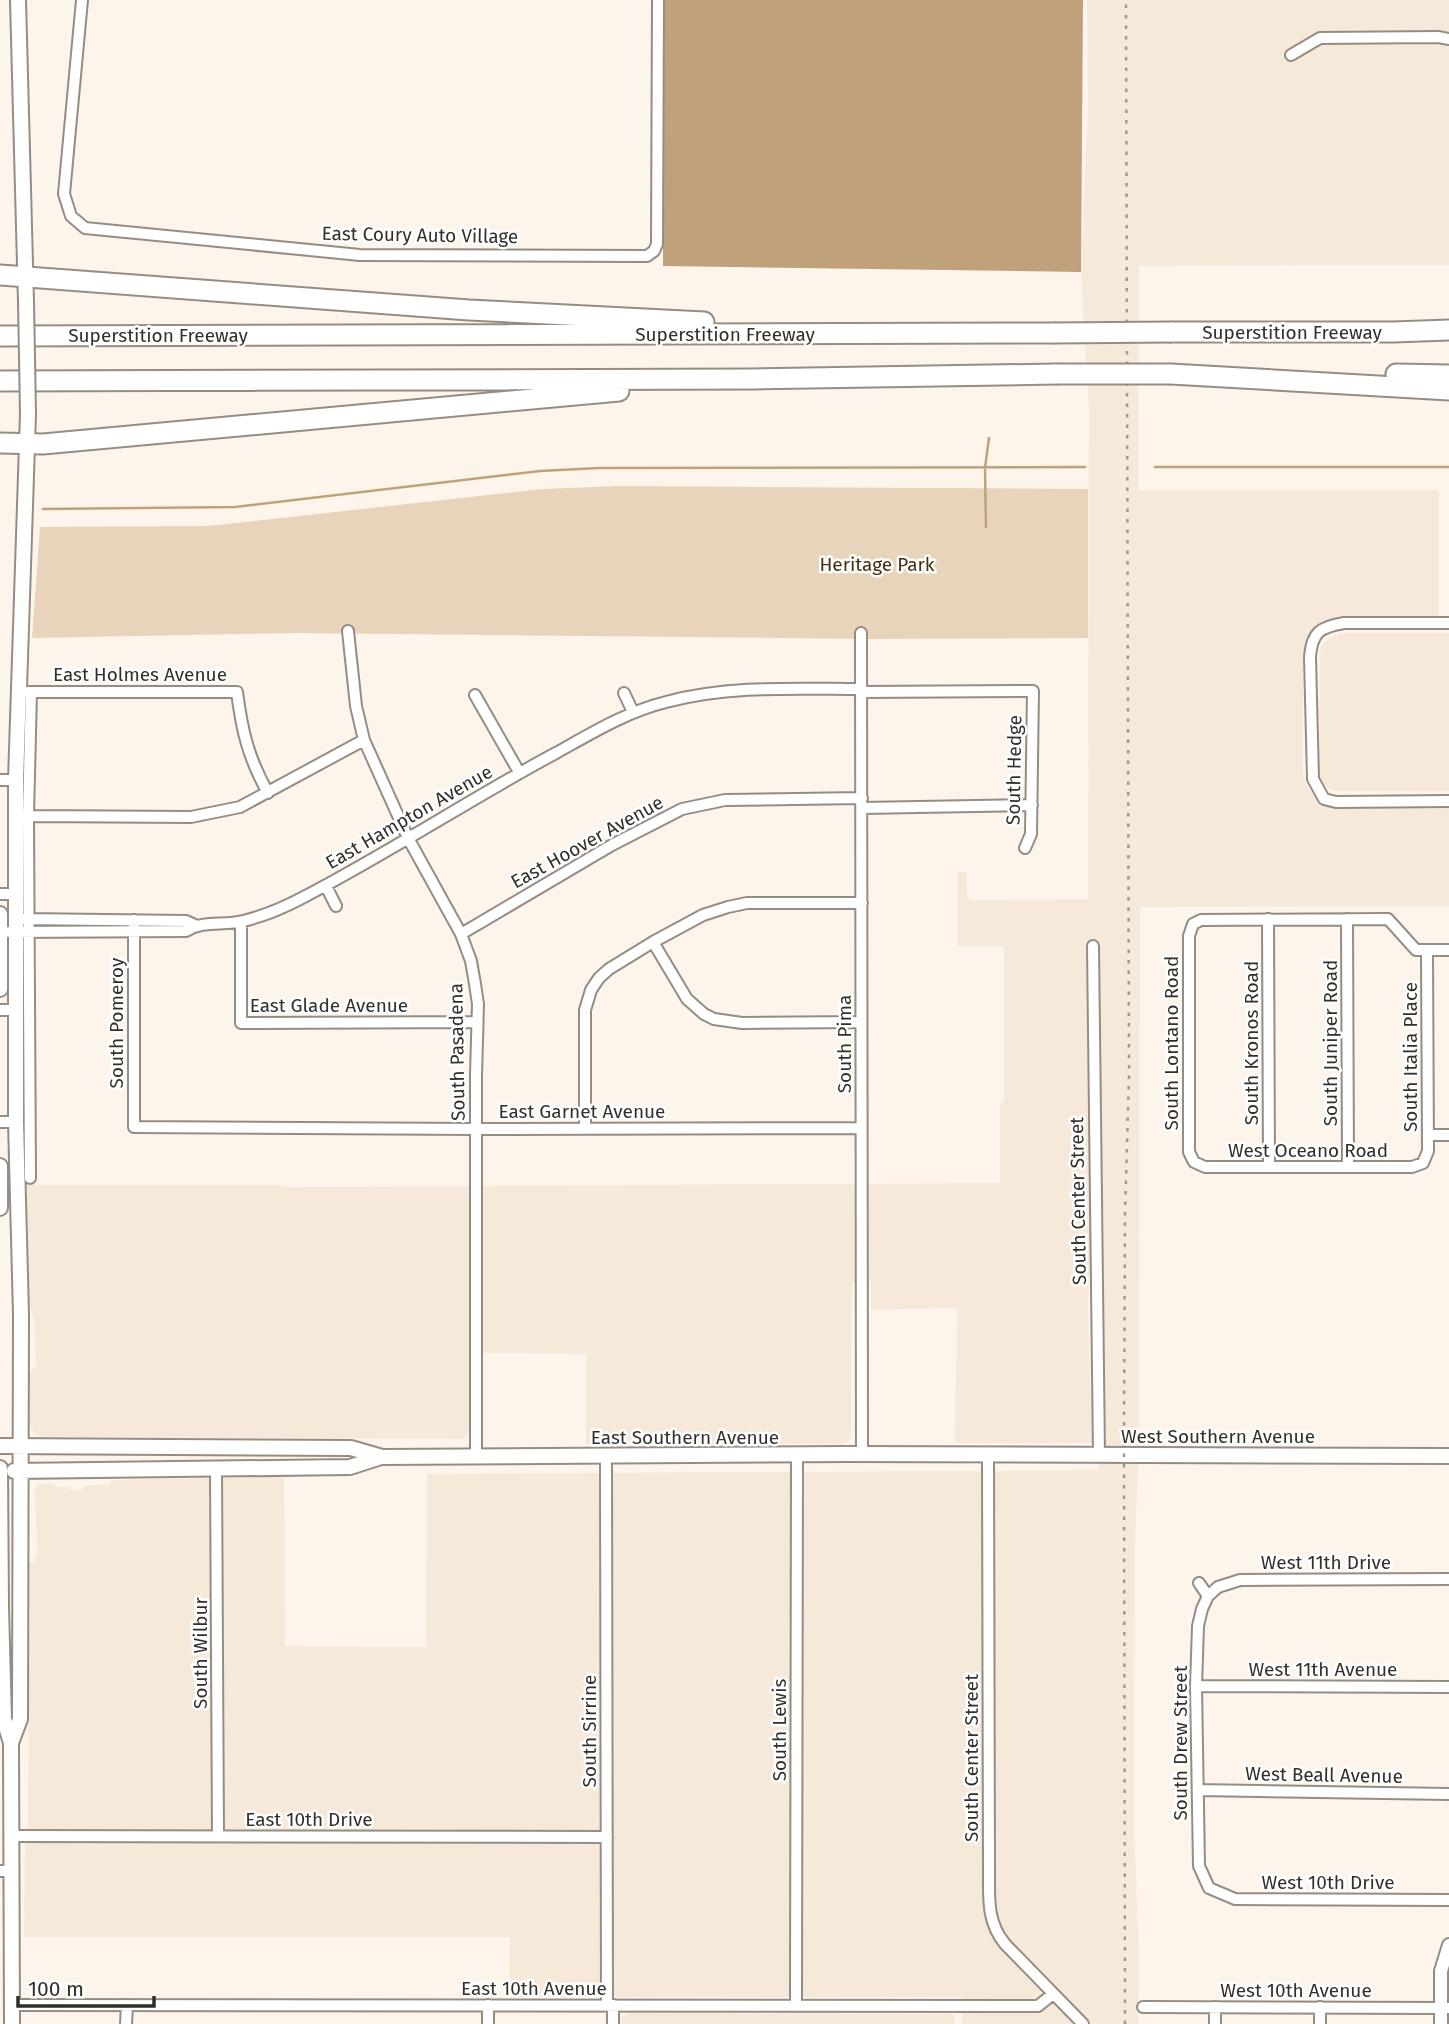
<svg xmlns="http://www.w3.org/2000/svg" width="1449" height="2024" font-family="'Fira Sans',sans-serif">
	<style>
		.built { fill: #f6e9d9 }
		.green { fill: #e8d4bb }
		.water { fill: #bfa27b }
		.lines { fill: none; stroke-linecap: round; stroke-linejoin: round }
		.stream { stroke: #bfa27b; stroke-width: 2.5 }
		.minor-casing { stroke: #958d84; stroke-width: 14 }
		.tertiary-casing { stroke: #958d84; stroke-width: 16 }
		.secondary-casing { stroke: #958d84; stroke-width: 18 }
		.motorway-casing { stroke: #958d84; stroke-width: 23 }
		.minor { stroke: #fff; stroke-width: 10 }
		.tertiary { stroke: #fff; stroke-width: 12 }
		.secondary { stroke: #fff; stroke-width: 14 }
		.motorway { stroke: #fff; stroke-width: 19 }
		.rail { stroke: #9e9891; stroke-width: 2.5; stroke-dasharray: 3.5 7; stroke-linecap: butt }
		.secondary-bridge-casing { stroke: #958d84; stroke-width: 18; stroke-linecap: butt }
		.motorway-bridge-casing { stroke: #958d84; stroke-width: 23; stroke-linecap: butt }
		.secondary-bridge { stroke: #fff; stroke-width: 14 }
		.motorway-bridge { stroke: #fff; stroke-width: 19 }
		.labels { text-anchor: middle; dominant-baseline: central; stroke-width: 5; stroke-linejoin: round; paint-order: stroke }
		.street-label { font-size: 19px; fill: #322f2b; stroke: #fff }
		.park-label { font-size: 19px; fill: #442f0f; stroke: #fff }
	</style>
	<rect width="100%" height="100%" fill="#fdf5eb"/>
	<path class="built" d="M1087,0H1449V265L1139,266L1138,490H1439V617H1336L1321,624L1313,631L1308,637L1305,648L1303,663V775L1307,786L1318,801L1327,806L1338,808H1449V906L1140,907L1139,1440L1135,1542L1134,1827L1139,1956L1138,2024H962L961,1997H510V1937H24L25,1849L28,1820L29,1562H35L37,1549L35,1489L39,1484H51L58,1487H70L71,1490H82L84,1486L110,1484L111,1480L284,1476L285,1646L418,1647L426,1646L427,1474L1098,1470L1097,1184L1099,979L1088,1307L1092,1443H955L957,1308L871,1310V1282L852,1283L851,1436L850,1440L843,1444H586V1354L470,1353L469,1433L462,1439L40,1437L33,1432L30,1424L29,1374L36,1364L35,1322L29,1305L27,1185H282L283,1187L1000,1183V1103L1004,1102V946H958V872H967V895L971,900L1088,899L1089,406L1081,272L1088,103Z
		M1340,633H1449V791H1335L1329,789L1322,782L1319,772L1320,654L1321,647L1327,640Z
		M628,2013L954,2014V2024H621L622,2018Z"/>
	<path class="green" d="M620,486L1088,489V638L875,639L296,633L32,638L40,527L208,526L542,489Z"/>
	<path class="water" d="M663,0H1083L1081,272L663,266Z"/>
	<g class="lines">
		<path class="stream" d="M1155,467H1449
			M43,509L235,507L540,471L599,468L1085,467
			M986,527L985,468L989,438"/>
		<g class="minor-casing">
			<path id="minor" d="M82,0L64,194L71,216L85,228L360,255L647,256L654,251L657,244L658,0
				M1291,55L1320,38L1438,37L1449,39
				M1449,623H1344C1320,627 1312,632 1310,657L1313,779L1324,799L1336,802L1449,801
				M348,631L356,706L364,740L408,838L461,934L471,961L475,984L478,1004L476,1076V1457
				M861,633L862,1455
				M25,692H237C242,731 248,757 268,793
				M862,692L1033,691L1031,834L1025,848
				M624,693L633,712
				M475,695L519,772
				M0,780H16
				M862,808L1032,805
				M28,816L191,817L240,807L364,740
				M326,886L336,906
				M0,894H16
				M24,919L186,921L195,925
				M1268,919L1269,1167
				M1347,919L1348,1167
				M134,920V1127L476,1129L861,1128
				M241,922V1023L477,1022
				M9,932L186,931C203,920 224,926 243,921C264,916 283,908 302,898C389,853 470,799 556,753C592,733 626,712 666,702C730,685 796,689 862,689
				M461,934L612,845L682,809L725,800L862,798
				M653,942L687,999L704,1014L714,1019L742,1023L861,1022
				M1093,946L1099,1455
				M1427,950L1428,1151L1423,1163L1412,1167H1205L1194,1162L1189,1152V936L1193,924L1201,920L1388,919L1416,950H1449
				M0,1010H16
				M0,1122H16
				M585,1128V1010L591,990L599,978L609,969L653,942L703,915L728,907L747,903H862
				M1428,1135H1449
				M30,1178L28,816L31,692
				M988,1455L989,1872C989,1899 987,1922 1005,1944L1083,2024
				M606,1456L607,2006
				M216,1469L218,1836
				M1199,1583L1208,1596
				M1196,1686L1449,1687
				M1198,1790L1449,1794
				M11,1836L607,1837
				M0,1871H11
				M1209,1888L1199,1866L1196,1686L1198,1626L1202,1609L1208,1596L1218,1587L1240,1580L1449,1579
				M1209,1888L1235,1899L1449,1900
				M11,2005L1038,2006L1053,1994
				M488,2005V2024
				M613,2005V2024
				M796,2006L797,1455
				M1143,2007L1449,2008
				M1215,2007V2024
				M1320,2007V2024
				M126,2024L127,2005"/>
		</g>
		<g class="tertiary-casing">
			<path id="tertiary" d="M1441,2024V1971L1449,1945"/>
		</g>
		<g class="secondary-casing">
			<path id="secondary" d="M18,0L26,302
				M0,914V989
				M0,1166V1208
				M0,1446L351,1448L382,1457L848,1454L1449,1456
				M0,1468L1,1607L4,1720L11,1743L12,2024
				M14,1471L350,1467L381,1457
				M11,1743L20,1719L21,1315L16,1122V780L28,414"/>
		</g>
		<g class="motorway-casing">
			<path id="motorway" d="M0,275L469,310L704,322
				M1172,332H1393L1449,330
				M0,336L1054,333
				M1171,374L1449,390
				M1396,374L1449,375
				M0,381L752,379L1056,374
				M0,443L43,444L619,391"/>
		</g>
		<use href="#minor" class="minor"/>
		<use href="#tertiary" class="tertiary"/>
		<use href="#secondary" class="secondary"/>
		<use href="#motorway" class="motorway"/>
		<path class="rail" d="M1125,2024L1124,1438L1125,1214L1129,1075L1126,0"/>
		<g class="secondary-bridge-casing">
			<path id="secondary-bridge" d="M26,302L28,414"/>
		</g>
		<g class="motorway-bridge-casing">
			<path id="motorway-bridge" d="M1054,333L1172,332
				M1056,374H1171"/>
		</g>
		<use href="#secondary-bridge" class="secondary-bridge"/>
		<use href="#motorway-bridge" class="motorway-bridge"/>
	</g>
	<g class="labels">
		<g class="street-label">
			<text transform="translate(420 235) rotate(1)">East Coury Auto Village</text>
			<text x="1292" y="332">Superstition Freeway</text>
			<text x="725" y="334">Superstition Freeway</text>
			<text x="158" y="335">Superstition Freeway</text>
			<text x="140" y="674">East Holmes Avenue</text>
			<text transform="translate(1014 770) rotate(-89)">South Hedge</text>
			<text transform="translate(409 817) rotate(-30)">East Hampton Avenue</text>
			<text transform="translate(587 842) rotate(-29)">East Hoover Avenue</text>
			<text x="329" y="1005">East Glade Avenue</text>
			<text transform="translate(116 1023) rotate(-90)">South Pomeroy</text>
			<text transform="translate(1171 1043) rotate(-90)">South Lontano Road</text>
			<text transform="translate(1251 1043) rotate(-90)">South Kronos Road</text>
			<text transform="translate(1330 1043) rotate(-90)">South Juniper Road</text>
			<text transform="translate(844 1044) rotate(-90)">South Pima</text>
			<text transform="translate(457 1052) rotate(-91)">South Pasadena</text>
			<text transform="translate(1410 1057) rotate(-90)">South Italia Place</text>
			<text x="582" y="1111">East Garnet Avenue</text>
			<text x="1308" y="1150">West Oceano Road</text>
			<text transform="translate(1078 1201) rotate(-91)">South Center Street</text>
			<text x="1218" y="1436">West Southern Avenue</text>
			<text x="685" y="1437">East Southern Avenue</text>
			<text x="1326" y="1562">West 11th Drive</text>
			<text transform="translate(200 1653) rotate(-90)">South Wilbur</text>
			<text x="1323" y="1669">West 11th Avenue</text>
			<text transform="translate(779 1730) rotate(-90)">South Lewis</text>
			<text transform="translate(589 1731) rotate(-90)">South Sirrine</text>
			<text transform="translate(1180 1743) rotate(-90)">South Drew Street</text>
			<text transform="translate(971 1758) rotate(-90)">South Center Street</text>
			<text transform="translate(1324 1775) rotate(1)">West Beall Avenue</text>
			<text x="309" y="1819">East 10th Drive</text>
			<text x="1328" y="1882">West 10th Drive</text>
			<text x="534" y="1988">East 10th Avenue</text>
			<text x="1296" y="1990">West 10th Avenue</text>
		</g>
		<g class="park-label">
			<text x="877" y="564">Heritage Park</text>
		</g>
	</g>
	<path d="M18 1996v10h136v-10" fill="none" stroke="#322f2b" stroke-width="3.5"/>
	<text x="28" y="1996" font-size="21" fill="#322f2b" stroke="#ffffff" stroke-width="5" paint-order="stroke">100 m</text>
</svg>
